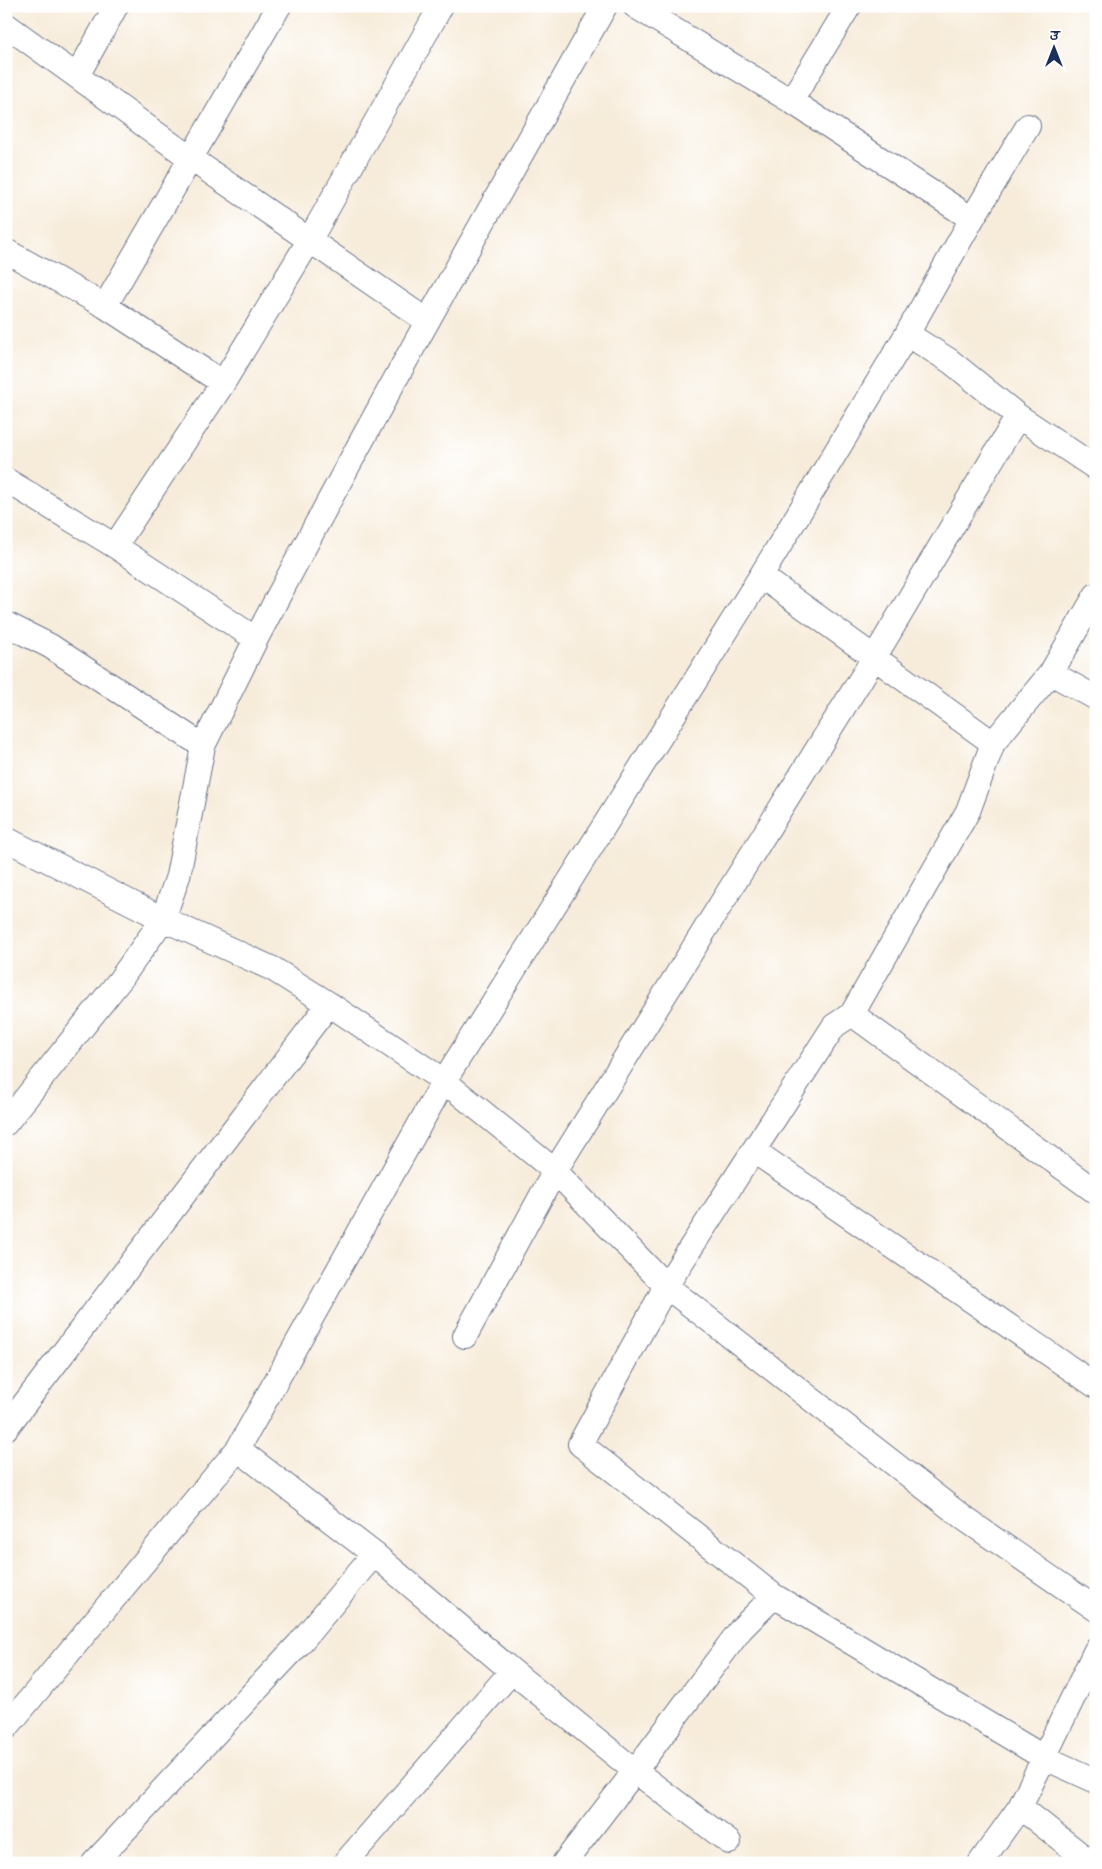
<svg xmlns="http://www.w3.org/2000/svg" width="1102" height="1869" font-family="Kalam,'Playpen Sans Deva',sans-serif">
	<style>
		.lines { fill: none; stroke-linecap: round; stroke-linejoin: round }
		.minor-casing { stroke: #687189; stroke-width: 26 }
		.minor { stroke: #fff; stroke-width: 24 }
	</style>
	<rect width="100%" height="100%" fill="#fff"/>
	<filter id="ink" filterUnits="userSpaceOnUse"><feTurbulence type="fractalNoise" baseFrequency=".02" numOctaves="2"/><feDisplacementMap in="SourceGraphic" scale="10" xChannelSelector="R" yChannelSelector="G"/><feConvolveMatrix kernelMatrix="1 2 1 2 8 2 1 2 1" color-interpolation-filters="sRGB"/></filter>
	<filter id="wash" filterUnits="userSpaceOnUse"><feTurbulence type="fractalNoise" baseFrequency=".0096" numOctaves="4" result="noise"/><feDisplacementMap in="SourceGraphic" scale="20" xChannelSelector="R" yChannelSelector="G"/><feGaussianBlur stdDeviation="1.12" result="paint"/><feColorMatrix in="noise" values="0 0 0 0 0 0 0 0 0 0 0 0 0 0 0 0 0 1.4 0 .05"/><feComposite in="paint" operator="in"/></filter>
	<g filter="url(#wash)">
		<rect width="100%" height="100%" fill="#f7ecda"/>
	</g>
	<g filter="url(#ink)">
		<g class="lines">
			<g class="minor-casing">
				<path id="minor" d="M635,6L791,101L972,219
					M6,25L190,158L427,321
					M77,76L116,6
					M791,101L849,6
					M6,251L105,306L223,383
					M105,306L279,6
					M907,334L950,361L1018,416L1096,468
					M6,480L115,546L256,639C367,425 486,216 605,6
					M115,546L223,383L309,241L441,6
					M1096,595L1051,673L993,743L968,811L852,1014L834,1026L666,1286L580,1444L774,1596L1043,1757L1096,1781
					M6,624L50,646L203,746
					M1051,673L1096,698
					M993,743L761,576L907,334L972,219L1028,126
					M6,839L163,919L273,969L329,1004L444,1081L555,1171L666,1286L965,1519L1096,1609
					M852,1014L1096,1192
					M6,1123L120,980L163,919L178,876L203,746L256,639
					M754,1151L1096,1386
					M465,1336L555,1171L874,658L1018,416
					M6,1428L329,1004
					M238,1449L374,1554L512,1671L635,1771L729,1842
					M6,1728L238,1449L444,1081L761,576
					M1020,1807L1091,1863
					M94,1863L299,1644L374,1554
					M345,1863L512,1671
					M564,1863L635,1771L741,1629L774,1596
					M980,1863L1020,1807L1096,1650"/>
			</g>
			<use href="#minor" class="minor"/>
		</g>
	</g>
	<rect width="1102" height="1869" fill="none" stroke="#fff" stroke-width="25"/>
	<g transform="translate(1054 48)" stroke="#ffffff" stroke-width="4" paint-order="stroke">
	<path d="M0-4L9 19L0 12L-9 19Z" fill="#1b2f5e"/>
	<text y="-8" font-size="14" font-weight="bold" text-anchor="middle" fill="#1b2f5e">उ</text>
	</g>
</svg>
